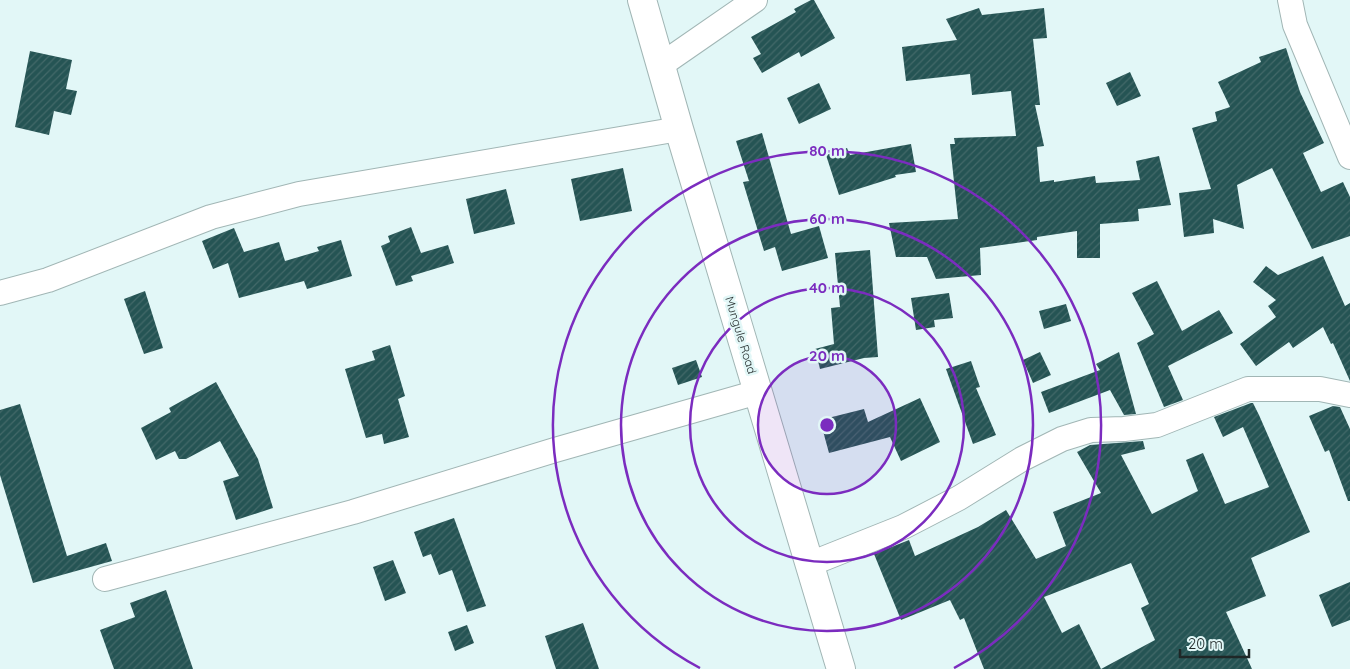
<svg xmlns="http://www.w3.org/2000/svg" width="1350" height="669" font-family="Quicksand,sans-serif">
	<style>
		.building { fill: url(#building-hatch); fill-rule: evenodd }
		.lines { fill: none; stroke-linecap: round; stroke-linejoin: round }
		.minor-casing { stroke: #a1b6b5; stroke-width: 26 }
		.tertiary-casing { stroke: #a1b6b5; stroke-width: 30 }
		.minor { stroke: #fff; stroke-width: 24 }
		.tertiary { stroke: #fff; stroke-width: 28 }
		.ring { fill: none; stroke: #7b2cbf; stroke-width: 2.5 }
		.labels { text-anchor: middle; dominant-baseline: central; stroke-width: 5; stroke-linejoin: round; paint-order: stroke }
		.street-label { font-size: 12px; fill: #1f2727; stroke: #e2f7f7 }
		.centre { fill: #7b2cbf; stroke: #e2f7f7; stroke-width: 2.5 }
		.ring-label { font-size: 15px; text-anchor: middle; font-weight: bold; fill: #7b2cbf; stroke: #e2f7f7; stroke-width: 5; stroke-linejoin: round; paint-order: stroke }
	</style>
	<defs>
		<pattern id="building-hatch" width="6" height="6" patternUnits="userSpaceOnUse" patternTransform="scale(1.25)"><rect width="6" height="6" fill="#255454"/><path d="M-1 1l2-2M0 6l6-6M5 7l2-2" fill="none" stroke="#436969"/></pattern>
	</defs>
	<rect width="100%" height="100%" fill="#e2f7f7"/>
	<path class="building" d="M811,0H814L835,38L801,57L799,52L762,73L753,58L761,54L751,37L796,12L794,9Z
		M979,8L982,15L1044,8L1047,38L1033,39L1040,105H1035L1044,146L1037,147L1040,182L1054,180V182L1095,176L1096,183L1140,180L1136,161L1159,156L1171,205L1138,209L1139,221L1100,224V258H1077V231L1037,237V240L980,248L981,275L936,279L927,257H896L889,223L958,219L950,144H955L954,138L1016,136L1011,91L972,95L970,74L906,81L902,47L957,40L946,19Z
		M1286,48L1300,92L1324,143L1303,153L1321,192L1343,182L1350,197V236L1312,249L1272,168L1237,185L1244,229L1213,219L1214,233L1184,237L1179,193L1211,189L1192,128L1217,121L1215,112L1230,107L1218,82L1261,62L1259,57Z
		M30,51L72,60L66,89L77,91L71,115L54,111L49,135L15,127Z
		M1130,72L1141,96L1117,106L1106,83Z
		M819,83L831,109L799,124L787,98Z
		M762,133L791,234L819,226L828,258L782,271L775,247L764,251L743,182L749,181L736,141Z
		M911,144L916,172L895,175L896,177L839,195L826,155L847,148L850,155Z
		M623,168L632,211L580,221L571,179Z
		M506,189L515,224L474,234L466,199Z
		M411,227L421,253L448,245L454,263L411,276L413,281L396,286L381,246L390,242L388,236Z
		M234,228L244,252L279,242L285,261L319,251L317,247L341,240L352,276L307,289L304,281L239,298L228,263L213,269L202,241Z
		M870,250L878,357L864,358L820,369L815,349L834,344L831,308L840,307L835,253Z
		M1323,256L1345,306L1350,303V381L1333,343L1331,344L1323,327L1293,348L1289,342L1256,366L1240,344L1276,317L1268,306L1276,300L1253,282L1266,266L1278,275Z
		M1157,281L1182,331L1219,310L1233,333L1168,366L1183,400L1164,407L1137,343L1154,334L1132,293Z
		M145,291L163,348L144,354L124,299Z
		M949,293L953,318L934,320L935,327L916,330L911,298Z
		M1066,304L1071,321L1044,329L1039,311Z
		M390,345L405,396L398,399L409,437L384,444L382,434L366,438L345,369L375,360L372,351Z
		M1040,352L1051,375L1033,383L1023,360Z
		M1119,352L1136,414L1124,415L1110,390L1049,413L1041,392L1100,370L1096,364Z
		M696,360L702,377L678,385L672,368Z
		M971,361L980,387L976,388L996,435L973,444L946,369Z
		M216,382L258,459L273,508L236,520L223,481L239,476L220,441L186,459H179L175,451L156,460L141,428L171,412L169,408Z
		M920,398L940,442L901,461L890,437L829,453L820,420L864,409L868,422Z
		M1251,403H1253L1259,415L1310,532L1251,558L1266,596L1226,612L1252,669H984L964,618L960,620L950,600L901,620L874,554L909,540L915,556L978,527L1006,510L1036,559L1066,546L1053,512L1101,493L1077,452L1090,445L1143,441L1145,449L1121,455L1152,514L1198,491L1186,460L1203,453L1225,504L1269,487L1243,427L1223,437L1214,417ZM1131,563L1149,604L1141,608L1155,640L1101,669L1079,624L1062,633L1044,597Z
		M20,404L67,556L106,543L112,561L33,583L0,475V410Z
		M1333,406L1340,407L1350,429V501H1348L1329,450L1325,452L1309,416Z
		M454,518L486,606L467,612L452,570L439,575L431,554L423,557L414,532Z
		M393,560L406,593L385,601L373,567Z
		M1350,582V620L1332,627L1319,595Z
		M166,590L193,669H114L100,630L135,617L130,603Z
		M583,623L599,669H556L545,636Z
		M467,625L474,643L455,651L448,632Z"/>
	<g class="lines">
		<g class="minor-casing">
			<path id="minor" d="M1290,0L1295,25L1350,157
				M661,65L755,0
				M0,293L48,280L211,217L299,194L679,129
				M810,564L903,527L959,498L1022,459L1062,439L1091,430L1124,429L1157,425L1248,389H1320L1350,395
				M105,579L353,512L555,450L758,392"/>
		</g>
		<g class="tertiary-casing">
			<path id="tertiary" d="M642,0L679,129L841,669"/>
		</g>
		<use href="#minor" class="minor"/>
		<use href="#tertiary" class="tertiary"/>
	</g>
	<circle cx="827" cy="425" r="69" fill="#7b2cbf" fill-opacity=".12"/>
	<g class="ring">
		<circle cx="827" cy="425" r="69"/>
		<circle cx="827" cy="425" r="137"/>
		<circle cx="827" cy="425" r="206"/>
		<path d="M700 668A274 274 0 1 1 954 668"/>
	</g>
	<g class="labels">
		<g class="street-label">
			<text transform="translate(741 335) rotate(73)">Mungule Road</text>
		</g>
	</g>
	<circle cx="827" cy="425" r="8" class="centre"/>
	<g class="ring-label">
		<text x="827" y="156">80 m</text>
		<text x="827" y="224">60 m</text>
		<text x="827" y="293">40 m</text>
		<text x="827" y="361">20 m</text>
	</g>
	<path d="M1180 649v8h69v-8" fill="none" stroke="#1f2727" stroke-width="2.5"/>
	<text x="1188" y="649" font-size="15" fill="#1f2727" stroke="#e2f7f7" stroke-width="4" paint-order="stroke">20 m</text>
</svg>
